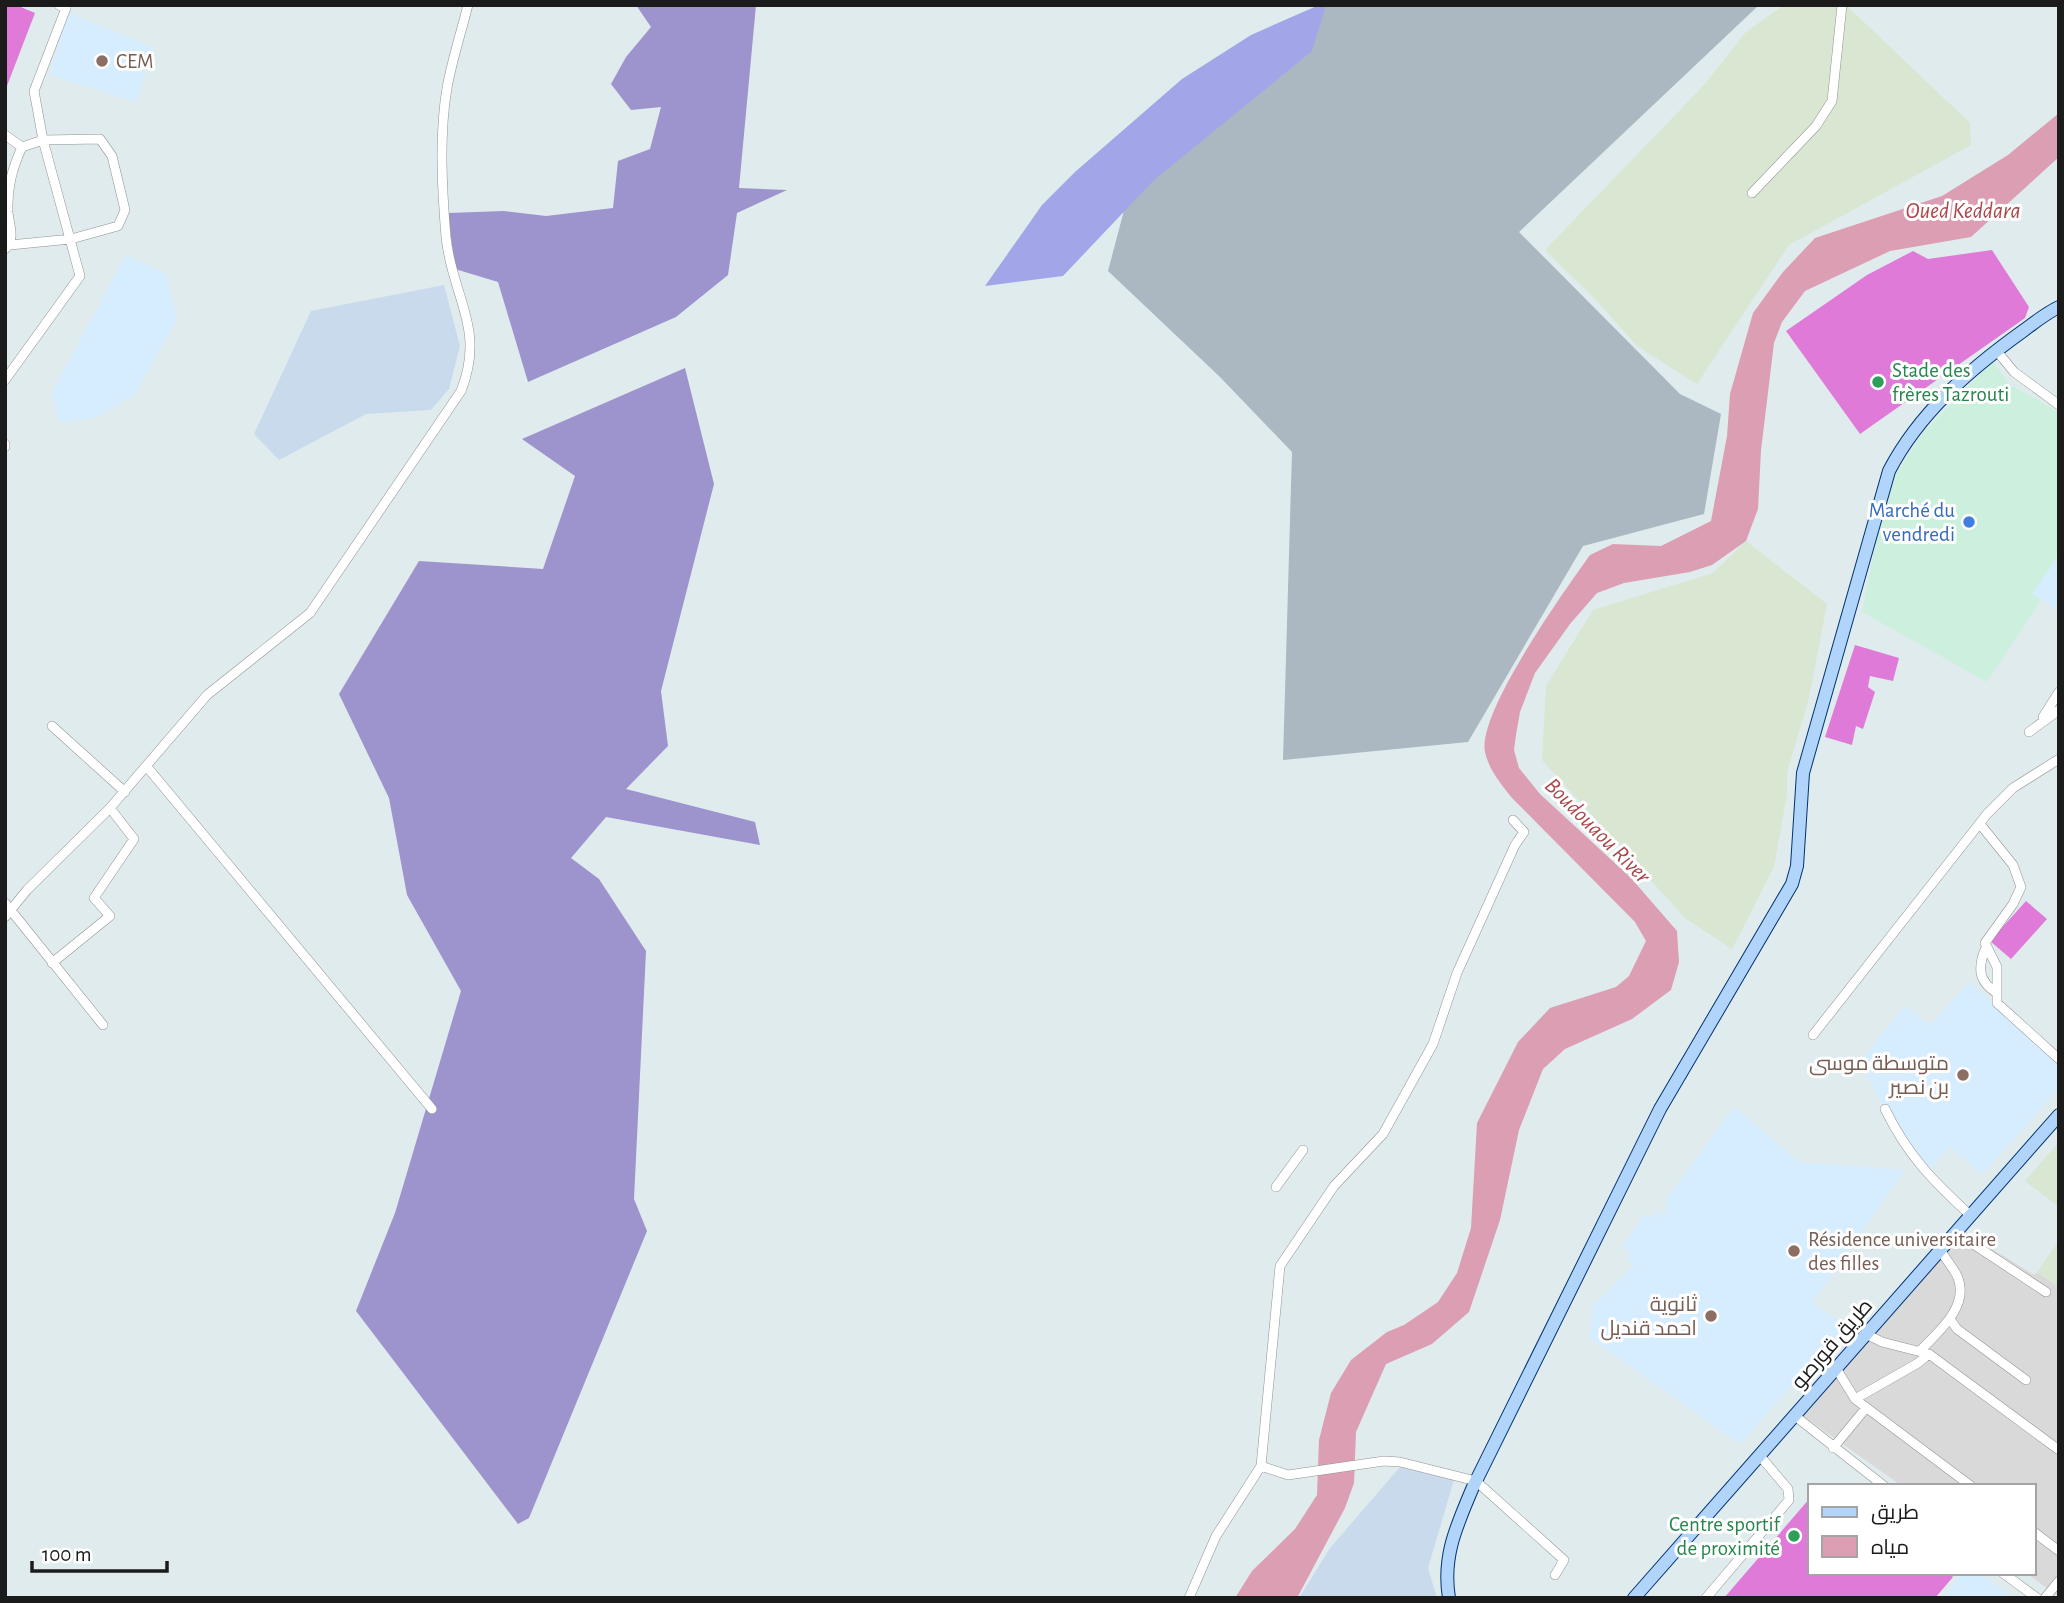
<svg xmlns="http://www.w3.org/2000/svg" width="2064" height="1603" font-family="'Alegreya Sans',Cairo,sans-serif">
	<style>
		.residential { fill: #d8d9d8 }
		.commercial { fill: #cdefde }
		.industrial { fill: #d9e6d1 }
		.education { fill: #d6ecff }
		.construction { fill: #abb7c1 }
		.farmland { fill: #cadaed }
		.grass { fill: #a3a5e9 }
		.forest { fill: #9d93cd }
		.pitch { fill: #df7ad8 }
		.water { fill: #dc9eb2 }
		.lines { fill: none; stroke-linecap: round; stroke-linejoin: round }
		.street-casing { stroke: #929292; stroke-width: 10 }
		.secondary-casing { stroke: #023271; stroke-width: 14 }
		.street { stroke: #fff; stroke-width: 9 }
		.secondary { stroke: #b0d4fa; stroke-width: 12 }
		.education-dot { fill: #8d6e63; stroke: #fff; stroke-width: 2.5 }
		.leisure-dot { fill: #2e9e5b; stroke: #fff; stroke-width: 2.5 }
		.shop-dot { fill: #3f7fe0; stroke: #fff; stroke-width: 2.5 }
		.labels { text-anchor: middle; dominant-baseline: central; stroke-width: 6; stroke-linejoin: round; paint-order: stroke }
		.education-label { font-size: 21px; fill: #785e54; stroke: #fff; text-anchor: start }
		.leisure-label { font-size: 21px; fill: #27864d; stroke: #fff; text-anchor: start }
		.shop-label { font-size: 21px; fill: #366cbe; stroke: #fff; text-anchor: end }
		.street-label { font-size: 21px; fill: #1b1b1b; stroke: #fff }
		.water-label { font-size: 23px; font-style: italic; fill: #ab464a; stroke: #fff }
	</style>
	<rect width="100%" height="100%" fill="#e0ebed"/>
	<path class="residential" d="M1962,1230L2034,1275L2037,1272L2059,1287V1597L2026,1573H2034V1486H1902L1799,1413Z"/>
	<path class="commercial" d="M1993,361L2009,384L2059,412V555L2033,593L2041,600L1987,682L1862,612L1886,489L1923,432Z"/>
	<path class="industrial" d="M1784,5H1846L1970,123L1971,145L1789,245L1697,384L1637,346L1598,302L1545,250L1705,84L1745,33Z
		M1746,541L1827,604L1808,702L1787,772V794L1774,867L1732,949L1685,918L1542,760L1546,686L1593,610L1713,573Z
		M2059,1142V1207L2025,1181Z
		M2059,1241V1287L2037,1272Z"/>
	<path class="education" d="M67,12L154,48L136,102L50,75Z
		M126,255L166,274L177,319L135,394L95,418L59,423L52,392Z
		M2059,555V611L2032,594Z
		M1969,982L2059,1061V1088L1982,1174L1950,1147L1925,1175L1892,1126L1860,1061L1905,1006L1930,1025Z
		M1734,1107L1799,1162L1905,1170L1812,1303L1845,1326L1740,1444L1590,1338L1592,1307L1634,1265L1627,1260L1631,1252L1622,1247L1645,1214L1652,1218L1657,1211L1665,1215L1667,1198Z
		M1961,1573H1979L2015,1598H1944Z"/>
	<path class="construction" d="M1322,5H1759L1519,232L1680,394L1721,414L1704,514L1583,546L1468,742L1283,760L1292,452L1220,377L1108,271L1131,184Z"/>
	<path class="farmland" d="M444,285L460,346L449,389L431,410L366,414L279,460L254,434L311,311Z
		M1400,1467L1454,1480L1428,1568L1437,1598H1299L1330,1548Z"/>
	<path class="grass" d="M1319,5H1326L1312,51L1154,180L1063,276L985,286L1042,205L1075,172L1182,79L1251,35Z"/>
	<path class="forest" d="M636,5H756L739,188L787,190L737,213L728,275L676,317L528,382L498,282L455,269L448,213L504,211L546,216L613,208L618,161L650,149L661,107L631,110L611,84L626,57L651,27Z
		M685,368L714,484L661,691L668,746L626,789L755,822L760,845L606,817L571,858L599,879L646,951L634,1199L647,1231L529,1518L518,1524L356,1311L395,1213L461,991L407,895L389,798L339,694L419,561L543,569L575,476L522,439Z"/>
	<path class="pitch" d="M5,5H16L35,13L5,91Z
		M1992,250L2029,307L2025,318L1860,434L1786,331L1867,275L1913,251L1928,259Z
		M1855,645L1899,658L1893,681L1870,676L1868,687L1875,692L1863,729L1856,726L1852,745L1825,737Z
		M2026,901L2047,919L2011,959L1990,941Z
		M1810,1498V1573H1949L1953,1577L1935,1598H1724Z"/>
	<path class="water" d="M2059,113V157L1971,237L1890,251L1805,291L1782,322L1774,343L1761,450L1758,509L1746,541L1712,565L1690,572L1624,583L1597,593L1570,624L1535,673L1520,712L1516,735L1514,750L1519,768L1540,794L1631,878L1677,931L1679,962L1671,990L1632,1019L1565,1049L1543,1069L1519,1130L1500,1220L1469,1312L1432,1344L1386,1364L1356,1432L1354,1483L1345,1508L1297,1598H1235L1252,1571L1295,1529L1317,1495L1319,1440L1331,1393L1351,1360L1387,1332L1404,1325L1438,1302L1457,1273L1471,1228L1477,1123L1518,1042L1550,1008L1616,987L1629,976L1646,941L1635,922L1512,798C1501,784 1489,770 1485,752C1477,713 1565,590 1590,555L1613,544L1661,546L1711,521L1727,436L1730,394L1753,313L1783,272L1815,238L1942,196L2008,155Z"/>
	<g class="lines">
		<g class="street-casing">
			<path id="street" d="M5,135L22,147L43,140L100,139L112,156L125,210L118,226L71,239L10,245
				M1752,193L1816,126L1832,101L1842,5
				M5,249C16,239 9,225 8,212C7,188 12,169 22,147
				M1996,350L2014,372L2059,405
				M5,380L80,276L43,140L34,91L66,8L59,5
				M5,444V447
				M2043,717L2059,692
				M52,726L125,792
				M2029,732L2059,710
				M147,767L432,1109
				M1980,824L2013,865L2021,887L2013,904L1985,943L1997,967V1003L2059,1059
				M5,903L103,1025
				M5,917L27,890L110,808L207,695L310,613L461,391C486,328 452,297 446,237C442,189 439,135 447,88C452,60 461,33 468,5
				M1986,947C1978,966 1977,981 1997,993
				M52,963L110,916L94,898L134,839L110,808
				M1813,1035L1987,814L2013,788L2059,759
				M1885,1109C1908,1156 1933,1181 1970,1215
				M1276,1187L1303,1150
				M1955,1232L2046,1292
				M1950,1319L1957,1329L2026,1380
				M1866,1334L1882,1342L1929,1354L2059,1450
				M1921,1350C1938,1332 1969,1307 1958,1278C1954,1268 1945,1259 1940,1249
				M1836,1368L1855,1399L1971,1486
				M1855,1399L1918,1363L1929,1354
				M1795,1416L1884,1486
				M1833,1448L1866,1408
				M1261,1466L1288,1475L1384,1461L1400,1462L1476,1481L1564,1560L1555,1575
				M2034,1532L2059,1551
				M2003,1573L2037,1598
				M1189,1598L1216,1536L1261,1466L1280,1266L1334,1186L1383,1134L1433,1044L1457,973L1515,845L1524,832L1513,820
				M1706,1598L1789,1500L1788,1489L1760,1456
				M2045,1598L2059,1581"/>
		</g>
		<g class="secondary-casing">
			<path id="secondary" d="M1449,1598C1442,1556 1457,1525 1473,1487L1660,1109L1792,884L1797,866L1803,773L1889,471C1919,413 1970,369 2023,331C2034,323 2046,313 2059,307
				M1634,1598L2059,1115"/>
		</g>
		<use href="#street" class="street"/>
		<use href="#secondary" class="secondary"/>
	</g>
	<g class="education-dot">
		<circle cx="102" cy="61" r="7"/>
		<circle cx="1963" cy="1075" r="7"/>
		<circle cx="1794" cy="1251" r="7"/>
		<circle cx="1711" cy="1316" r="7"/>
	</g>
	<g class="leisure-dot">
		<circle cx="1878" cy="382" r="7"/>
		<circle cx="1794" cy="1536" r="7"/>
	</g>
	<circle class="shop-dot" cx="1969" cy="522" r="7"/>
	<g class="labels">
		<g class="education-label">
			<text x="116" y="61">CEM</text>
			<text x="1949" y="1063" text-anchor="end">متوسطة موسى<tspan x="1949" dy="24">بن نصير</tspan></text>
			<text x="1808" y="1239">Résidence universitaire<tspan x="1808" dy="24">des filles</tspan></text>
			<text x="1697" y="1304" text-anchor="end">ثانوية<tspan x="1697" dy="24">احمد قنديل</tspan></text>
		</g>
		<g class="leisure-label">
			<text x="1892" y="370">Stade des<tspan x="1892" dy="24">frères Tazrouti</tspan></text>
			<text x="1780" y="1524" text-anchor="end">Centre sportif<tspan x="1780" dy="24">de proximité</tspan></text>
		</g>
		<g class="shop-label">
			<text x="1955" y="510">Marché du<tspan x="1955" dy="24">vendredi</tspan></text>
		</g>
		<g class="street-label">
			<text transform="translate(1832 1344) rotate(-49)">طريق قورصو</text>
		</g>
		<g class="water-label">
			<text x="1963" y="211">Oued Keddara</text>
			<text transform="translate(1597 831) rotate(45)">Boudouaou River</text>
		</g>
	</g>
	<rect width="2064" height="1603" fill="none" stroke="#1b1b1b" stroke-width="14"/>
	<rect x="1808" y="1484" width="228" height="91" fill="#ffffff" stroke="#a4a4a4" stroke-width="2"/>
	<rect x="1822" y="1507" width="35" height="10" fill="#b0d4fa" stroke="#a4a4a4" stroke-width="2"/>
	<text x="1871" y="1519" font-size="21" fill="#1b1b1b">طريق</text>
	<rect x="1822" y="1536" width="35" height="21" fill="#dc9eb2" stroke="#a4a4a4" stroke-width="2"/>
	<text x="1871" y="1554" font-size="21" fill="#1b1b1b">مياه</text>
	<path d="M32 1561v10h135v-10" fill="none" stroke="#1b1b1b" stroke-width="3.5"/>
	<text x="42" y="1561" font-size="21" fill="#1b1b1b" stroke="#ffffff" stroke-width="5" paint-order="stroke">100 m</text>
</svg>
